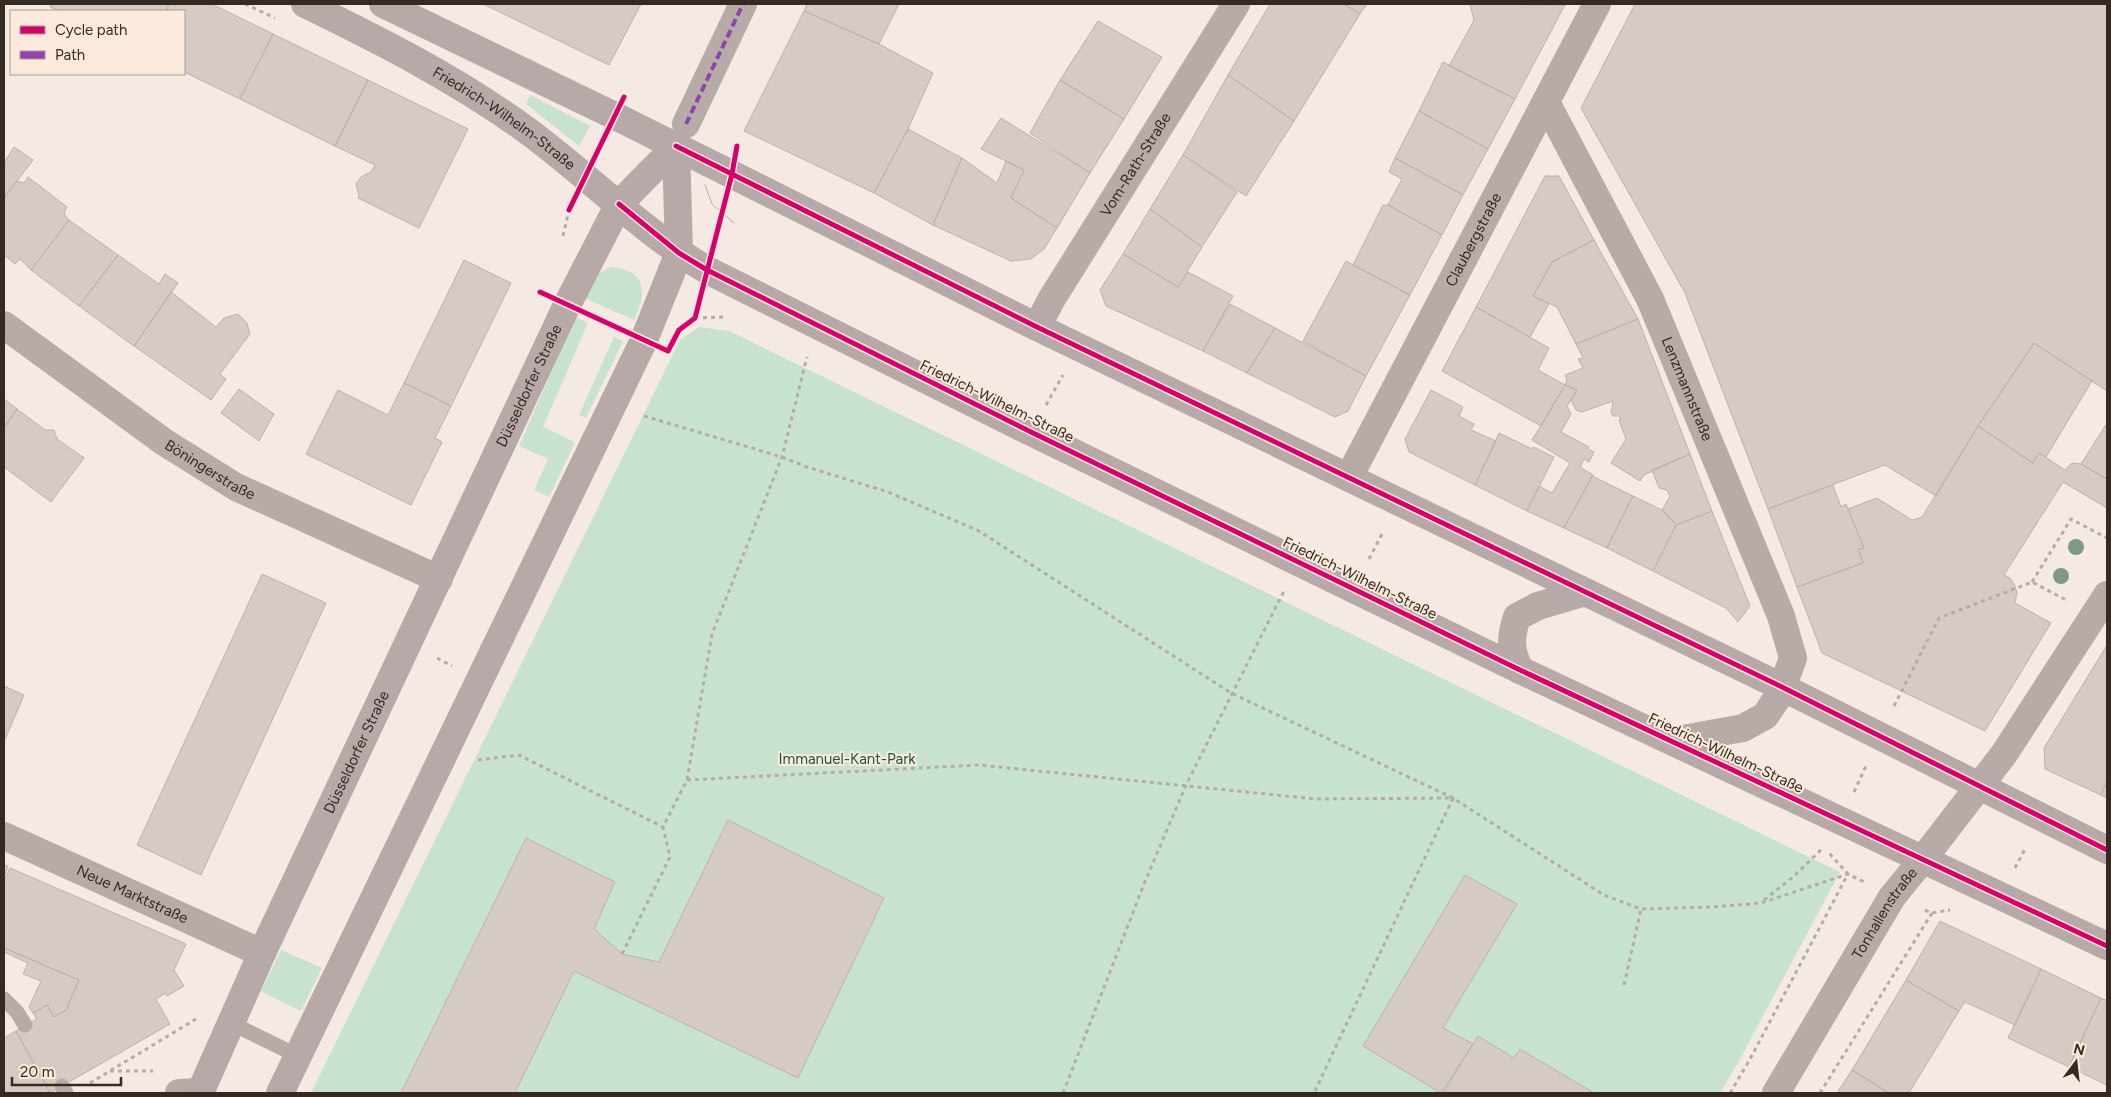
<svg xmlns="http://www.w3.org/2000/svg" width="2111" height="1097" font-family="Figtree,sans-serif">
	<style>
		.green { fill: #c7e3d0 }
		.building { fill: #d5cbc4; stroke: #bcb2ab }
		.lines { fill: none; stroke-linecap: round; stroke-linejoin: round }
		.path { stroke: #b5aba8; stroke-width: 3; stroke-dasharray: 4 4; stroke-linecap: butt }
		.lane { stroke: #b7aba8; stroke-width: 15 }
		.street { stroke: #b7aba8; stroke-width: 28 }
		.secondary { stroke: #b7a9a7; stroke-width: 28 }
		.tram { stroke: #b8aeab; stroke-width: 1 }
		.quiet { stroke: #8e44ad; stroke-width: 4; stroke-dasharray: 8 4; stroke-linecap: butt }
		.cycleway-casing { stroke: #fbe9dc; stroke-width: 8 }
		.cycleway { stroke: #d6006c; stroke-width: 5 }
		.tree { fill: #7d9988 }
		.labels { text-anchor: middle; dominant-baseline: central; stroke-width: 4; stroke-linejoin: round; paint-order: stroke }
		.street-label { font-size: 15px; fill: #352921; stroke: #fbe9dc }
		.park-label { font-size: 15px; fill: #1b563d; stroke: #fbe9dc }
	</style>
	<rect width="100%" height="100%" fill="#f4eae3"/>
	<path class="green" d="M530,95L590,126L579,146L526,104Z
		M610,267C646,270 648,291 634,320L584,298L597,275Z
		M575,317L588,323L543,427L575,442L549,497L534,490L548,459L519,446Z
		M699,327L729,331L1840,872L1739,1061L1720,1093H311L680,340Z
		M614,337L623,341L586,418L579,415Z
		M281,950L322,968L301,1011L261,991Z"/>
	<path class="building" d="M51,4H169L166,11H59L50,7Z
		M169,4H212L273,34L240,99L184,72V11H166Z
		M483,4H641L609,65Z
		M807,4H899L879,44L804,11Z
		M1270,4H1344L1360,14L1294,121L1228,75Z
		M1344,4H1367L1360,14Z
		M1470,4L1565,5L1515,99L1449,66L1474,20Z
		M1635,4H2107V391L2034,343L1978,426L1936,496L1885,465L1768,509L1685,293L1581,108Z
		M804,11L879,44L933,73L908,129L874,193L744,131Z
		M1098,21L1162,57L1124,119L1060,80Z
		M273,34L368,80L335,146L240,99Z
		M1443,62L1515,99L1488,149L1419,111Z
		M1228,75L1294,121L1246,196L1183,155Z
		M368,80L468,129L419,228L358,198L359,196L356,184L361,177L371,172L375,165L335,146Z
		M1060,80L1124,119L1090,173L1030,133Z
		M1419,111L1488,149L1463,195L1395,158Z
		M1001,118L1090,173L1057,228L1011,198L1024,170L981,149Z
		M908,129L962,158L933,225L874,193Z
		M14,147L33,160L4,198V163Z
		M1183,155L1237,192L1202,247L1150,209Z
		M962,158L997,183L1006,161L1024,170L1011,198L1057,228L1044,249L1031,259L1011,261L933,225Z
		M1395,158L1463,195L1442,235L1388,205L1402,179L1389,172Z
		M1545,176H1559L1594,240L1552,262L1533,296L1549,304L1530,337L1476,307Z
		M28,177L67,207L64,214L69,220L31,270L20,259L15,264L4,255V198L17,181L24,183Z
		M1383,205H1388L1442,235L1410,295L1353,265Z
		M1150,209L1202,247L1178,287L1123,254Z
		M69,220L118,255L79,306L31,270Z
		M1594,240L1638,319L1576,344L1557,307L1533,296L1552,262Z
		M1123,254L1178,287L1188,272L1233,296L1203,351L1106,306L1100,290Z
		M118,255L159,284L165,274L178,283L134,346L79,306Z
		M464,260L511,283L451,406L404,383Z
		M1346,261L1410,295L1366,376L1303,341Z
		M171,292L216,327L224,318L238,314L247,323L250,334L220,374L226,379L211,400L134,346Z
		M1230,304L1275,328L1247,373L1203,351Z
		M1476,307L1549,348L1538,370L1565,385L1541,426L1442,371Z
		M1638,319L1690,454L1644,475L1640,481L1611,463L1626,439L1619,420H1621L1619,416H1613L1611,413L1613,401L1582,412L1576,410L1571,400L1577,390L1565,385L1567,380L1565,375L1583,368L1578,359L1583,358L1576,344Z
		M1275,328L1366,376L1348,411L1335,417L1247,373Z
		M2034,343L2092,381L2046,457L2039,453L2033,463L1978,426Z
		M404,383L451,406L435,438L442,442L411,505L306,454L338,390L388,415Z
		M1565,385L1577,390L1567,406L1571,414L1561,432L1589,447L1588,449L1594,452L1589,462L1584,459L1580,467L1593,475L1564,528L1527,511L1539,486L1552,493L1570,463L1532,440Z
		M239,389L274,414L259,441L221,413Z
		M1431,390L1463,407L1459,416L1474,424L1471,430L1496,441L1475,485L1409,452L1405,439Z
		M4,399L17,409L4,428Z
		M17,409L45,430H54L57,439L84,458L51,502L4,467V428Z
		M2107,423V479L2081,464Z
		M1978,426L2033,463L2039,453L2065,470L2072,463L2081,464L2107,479V508L2063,482L2004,575L2010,578L2014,584L2017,592L2015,603L2051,623L1985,731L1822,653L1797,587L1863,563L1858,549L1864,548L1848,509L1877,498L1912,520L1922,517Z
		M1499,433L1532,449L1533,447L1554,457L1527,511L1475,485Z
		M1690,454L1712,511L1676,525L1662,510L1670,496L1667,490L1659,488L1652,470Z
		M1592,476L1633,496L1607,548L1564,528Z
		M1833,485L1841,507L1846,504L1864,548L1858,549L1863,563L1797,587L1768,509Z
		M1633,496L1662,510L1676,525L1653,571L1607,548Z
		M1712,511L1750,606L1738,622L1726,608L1653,571L1676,525Z
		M262,574L326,603L201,875L137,845Z
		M2107,645V781L2101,795L2045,769L2044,748Z
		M4,686L24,695L4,742Z
		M2107,781V798L2101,795Z
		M728,820L884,898L798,1078L574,971L515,1093H401L526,838L615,882L594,929L622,954L659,962Z
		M4,865L8,866L4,877Z
		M10,868L186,944L174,970L184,986L167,996L166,993L156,999L170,1024L50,1093L16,1031L37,1019L33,1013L47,1005L54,1017L66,1010L79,980L4,948V881Z
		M1465,875L1517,904L1443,1028L1473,1044L1441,1093L1363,1046Z
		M1940,921L2041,969L2015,1025L1965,1002L1959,1011L1906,980Z
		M4,948L79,980L66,1010L54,1017L47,1005L33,1013L29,1007L41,981L23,974L28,963L4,952Z
		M2041,969L2101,998L2069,1067L2008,1038Z
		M1906,980L1959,1011L1909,1093H1889L1852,1070Z
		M2101,998L2107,1001V1085L2069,1067Z
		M16,1031L50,1093H4V1038Z
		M1478,1036L1514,1058L1520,1049L1594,1093H1443Z
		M1852,1070L1889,1093H1837Z"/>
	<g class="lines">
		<path class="path" d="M245,4L275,18
			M563,236L569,210L566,206
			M695,318L724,317
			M1046,405L1063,375
			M644,416L782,457L807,467L888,492L979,531L1231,693L1453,798L1604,895L1641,909L1712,907L1761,903L1848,874L1864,882
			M1369,559L1383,532
			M2032,582L2071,519L2107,538
			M437,658L452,666
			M1894,706L1939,618L2032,582L2066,600
			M478,760L519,755L663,827
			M687,780L979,765L1316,799L1453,798L1314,1093
			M1854,792L1866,766
			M2015,868L2026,847
			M1764,900L1793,877L1823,848
			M1925,910L1932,913L1950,910
			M622,954L670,857L663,827L687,780L712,634L782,457L807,357
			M1624,985L1641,909
			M110,1071H153
			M90,1083L196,1019
			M1063,1093L1144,884L1186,785L1284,591
			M1730,1093L1749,1061L1848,874L1829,853
			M1820,1093L1932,913"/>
		<path class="lane" d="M4,999L17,1012L25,1025
			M231,1023L298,1056
			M62,1086L66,1093"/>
		<g class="street">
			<path id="s1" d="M1546,102L1650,299L1781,616L1793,658L1780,694L1765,716L1743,728L1672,741"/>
			<path d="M686,124L743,4"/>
			<path id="s2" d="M4,325L164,442L236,487L439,579"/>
			<path id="s3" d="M1037,327L1051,300L1236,4"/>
			<path id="s4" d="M1349,477L1597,4"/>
			<path d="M1520,670C1510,650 1510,638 1517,617L1538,606L1585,592"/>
			<path id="s5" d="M4,836L262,953"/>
			<path d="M179,1093L200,1092"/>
			<path id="s6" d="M1776,1093L1892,897L1923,859L2004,754L2107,595"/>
		</g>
		<g class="secondary">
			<path id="s7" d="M305,4C381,41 456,79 525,129C587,174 641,231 707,270L1031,432L1520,670L2107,946"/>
			<path d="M383,4L615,116L1037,327L1782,687L2107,850"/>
			<path id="s8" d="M200,1093L262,953L567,305L619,204L676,146"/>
			<path d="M280,1093L644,340L679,253L676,146"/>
		</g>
		<path class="tram" d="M705,185L712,204L734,223"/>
		<path class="quiet" d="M686,124L743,4"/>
		<g class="cycleway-casing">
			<path id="cycleway" d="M676,146L1037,327L1782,687L2107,850
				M619,204L679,253L707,270L1031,432L1520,670L2107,946
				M569,210L624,97
				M540,292L668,351L679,330L695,318L732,174L737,146"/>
		</g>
		<use href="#cycleway" class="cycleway"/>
	</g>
	<g class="tree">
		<circle cx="2076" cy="547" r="8"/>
		<circle cx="2061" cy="576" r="8"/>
	</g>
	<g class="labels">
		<g class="street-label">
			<text stroke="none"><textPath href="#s7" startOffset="230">Friedrich-Wilhelm-Straße</textPath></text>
			<text stroke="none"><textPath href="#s3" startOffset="190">Vom-Rath-Straße</textPath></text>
			<text stroke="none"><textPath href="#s4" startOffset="268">Claubergstraße</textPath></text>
			<text stroke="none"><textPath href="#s8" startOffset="780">Düsseldorfer Straße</textPath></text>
			<text stroke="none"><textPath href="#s1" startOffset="320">Lenzmannstraße</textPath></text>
			<text transform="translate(997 401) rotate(26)">Friedrich-Wilhelm-Straße</text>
			<text stroke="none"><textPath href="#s2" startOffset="252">Böningerstraße</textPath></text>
			<text transform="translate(1360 578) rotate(26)">Friedrich-Wilhelm-Straße</text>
			<text stroke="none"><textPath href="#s8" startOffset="375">Düsseldorfer Straße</textPath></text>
			<text transform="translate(1726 753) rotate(25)">Friedrich-Wilhelm-Straße</text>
			<text stroke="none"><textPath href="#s5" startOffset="141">Neue Marktstraße</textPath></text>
			<text stroke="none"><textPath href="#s6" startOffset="210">Tonhallenstraße</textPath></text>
		</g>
		<g class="park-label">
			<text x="847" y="759">Immanuel-Kant-Park</text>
		</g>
	</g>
	<rect width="2111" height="1097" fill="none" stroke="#352921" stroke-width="10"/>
	<rect x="10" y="10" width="175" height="65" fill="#fbe9dc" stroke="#ac9c91"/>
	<rect x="20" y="26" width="25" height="8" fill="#d6006c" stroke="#ac9c91"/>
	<text x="55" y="35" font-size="15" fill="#352921">Cycle path</text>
	<rect x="20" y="51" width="25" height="8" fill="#8e44ad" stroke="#ac9c91"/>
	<text x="55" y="60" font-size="15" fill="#352921">Path</text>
	<g transform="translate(2076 1062) rotate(15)" stroke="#fbe9dc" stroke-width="4" paint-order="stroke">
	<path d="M0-4L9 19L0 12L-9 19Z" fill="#352921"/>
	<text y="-8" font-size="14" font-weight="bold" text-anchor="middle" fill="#352921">N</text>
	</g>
	<path d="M12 1077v8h109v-8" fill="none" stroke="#352921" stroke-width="2.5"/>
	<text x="20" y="1077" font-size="15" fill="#352921" stroke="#fbe9dc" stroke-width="4" paint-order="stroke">20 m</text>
</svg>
